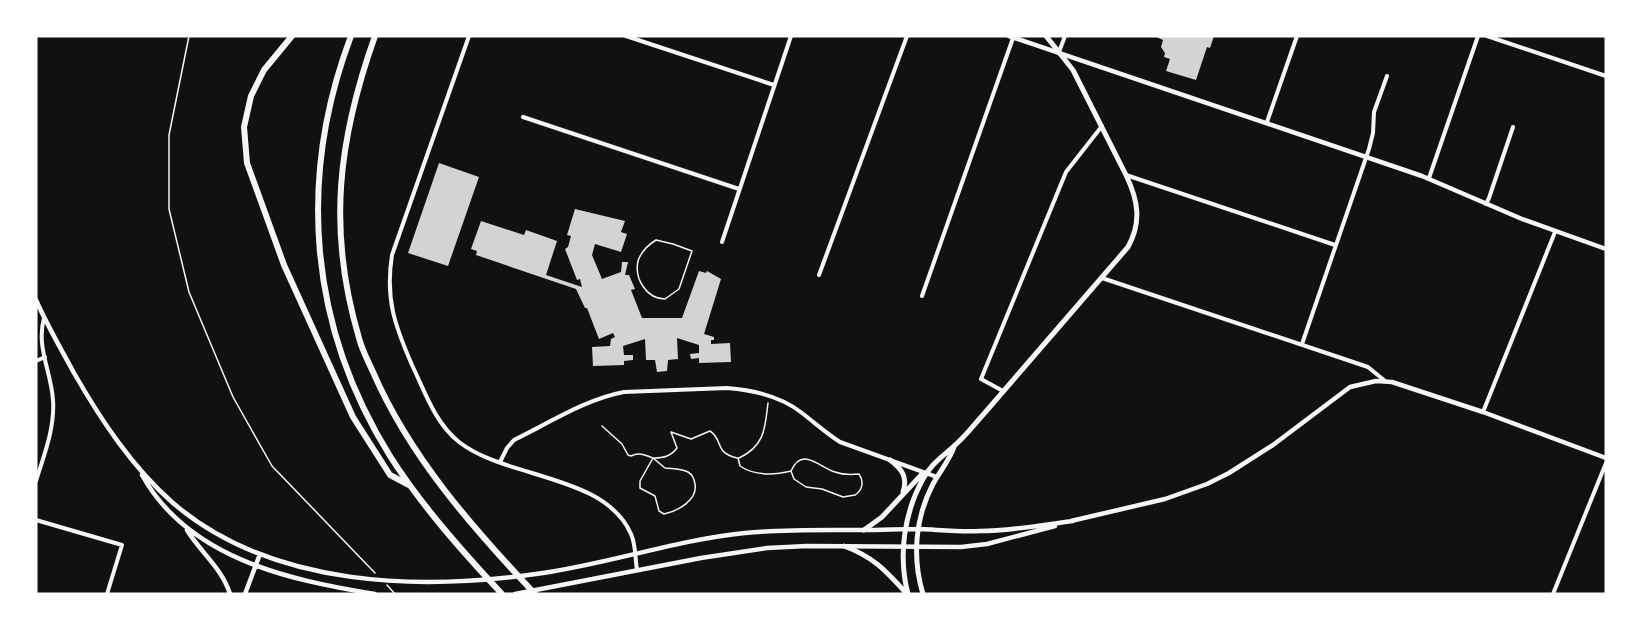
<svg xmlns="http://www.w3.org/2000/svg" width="1642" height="630" font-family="'Sofia Sans Condensed',sans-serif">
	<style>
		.building { fill: #d3d3d3 }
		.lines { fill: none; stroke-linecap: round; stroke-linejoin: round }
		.path { stroke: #f5f5f5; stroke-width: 1.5 }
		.service { stroke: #f5f5f5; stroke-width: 1.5 }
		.minor { stroke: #f5f5f5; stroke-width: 4 }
		.tertiary { stroke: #f5f5f5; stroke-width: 4.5 }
		.primary { stroke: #f5f5f5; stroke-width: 5 }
		.motorway { stroke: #f5f5f5; stroke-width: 6 }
	</style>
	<rect width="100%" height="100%" fill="#111"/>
	<path class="building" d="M1154,36H1214L1210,48L1207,47L1196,80L1166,71L1170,59L1164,57L1165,53L1161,47L1163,40Z
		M439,163L479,177L448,266L408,253Z
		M575,209L625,221L621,232L627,234L621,252L595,244L592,255L602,279L621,272L622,262H628L625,275H629L635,289L631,290L642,318H682L699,271L706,273L707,271L721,279L704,334L714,337V340H711V344L730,343L731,362L699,363V358L691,359L690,354L699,353V345L677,338L678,359L668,360L667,371L657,372L655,360H646L645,339L623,346L624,355H633V360L624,361V365L593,366L592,347L610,346L611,339L615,337L613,333L599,339L587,308H585L576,289L476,255L477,251L471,249L481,221L524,235L526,230L557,241L546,275L582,287L580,279L577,280L565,249L568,247L571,236L567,235Z"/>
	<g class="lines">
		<path class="path" d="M189,36L169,135V209L189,292L233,397L272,466L375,573
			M602,426L622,444L628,455L631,456C639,452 645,455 653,458L640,481V488L655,496L659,511L664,514C678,511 698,500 695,484C694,479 693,475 688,472C680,468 673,469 665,468L653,458
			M654,458C664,458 671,456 677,448L671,432L691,439L710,431C724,440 713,452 737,458
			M738,458L740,466C755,476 775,475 791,471C802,446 819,467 835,472C843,475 850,475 859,474C864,481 863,490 855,495L843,497L822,489L806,487L794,479L791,471
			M739,458C765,446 765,428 768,403
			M387,585L395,594"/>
		<path class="service" d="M656,240L673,244L692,251L679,289L665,299C647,299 634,279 638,261C641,252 648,245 656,240Z"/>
		<path class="minor" d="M469,36L392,255C385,299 395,326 412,365C425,392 435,423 459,442C506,479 605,474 631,534C636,545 635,558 637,570
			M626,36L774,85
			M1487,36L1606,76
			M1059,52L1065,36
			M523,117L739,189
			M1267,122L1297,36
			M1126,175L1335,245
			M1429,178L1478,36
			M1486,204L1489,198L1513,127
			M722,242L791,36
			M819,275L907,36
			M1102,278L1368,367L1385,381
			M922,296L1013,38
			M1302,344L1369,149L1373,133L1374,112L1387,76
			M36,361L45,357
			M1003,391L981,379L1066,172L1102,126
			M1483,412L1555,232
			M500,462L507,448L514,440C549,423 586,399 624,392L727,388C753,390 782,397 802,413C815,423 826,433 840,442L937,477
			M36,481C44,455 55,428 53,400C51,371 36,347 44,318
			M36,520L122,545L107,594
			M1553,594L1606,463"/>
		<path class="tertiary" d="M1009,36L1422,176L1522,219L1606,249
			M36,300C47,325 61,349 74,373C101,420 132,467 173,503C272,588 421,591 543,573C611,563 676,540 745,533C784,529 823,530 862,530C882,530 901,529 921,529C941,530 960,532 980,531C1011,531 1042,525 1073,521
			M142,475C188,558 288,580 375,594
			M1071,521L1165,499L1207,484L1229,473L1273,445L1350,387L1376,381L1392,382L1483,412L1606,458
			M187,530C201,553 222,568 230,594
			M245,594L260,554
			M515,594L701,558L767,548L807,546L961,547L987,544L1055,526"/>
		<path class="primary" d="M890,460C902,469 908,477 903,492
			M864,530L882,517L923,473
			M844,546C874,557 886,571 907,594
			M908,594C898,556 904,513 923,479C931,464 942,457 954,446C964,438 973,426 982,416C1031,360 1079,303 1128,247C1142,222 1138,200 1126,175L1073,70L1046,36
			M923,594C912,558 915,518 933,484C940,471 949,461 954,447"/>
		<path class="motorway" d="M292,36L264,70L251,96L244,127L247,163L284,265L353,417L390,475L409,485
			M351,36C297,179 309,326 390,456C421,505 462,551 502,594
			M375,36C338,140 327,230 359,338C362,350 368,361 373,372C410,457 472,527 535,594"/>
	</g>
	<rect width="1642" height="630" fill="none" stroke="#ffffff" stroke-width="75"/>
</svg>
